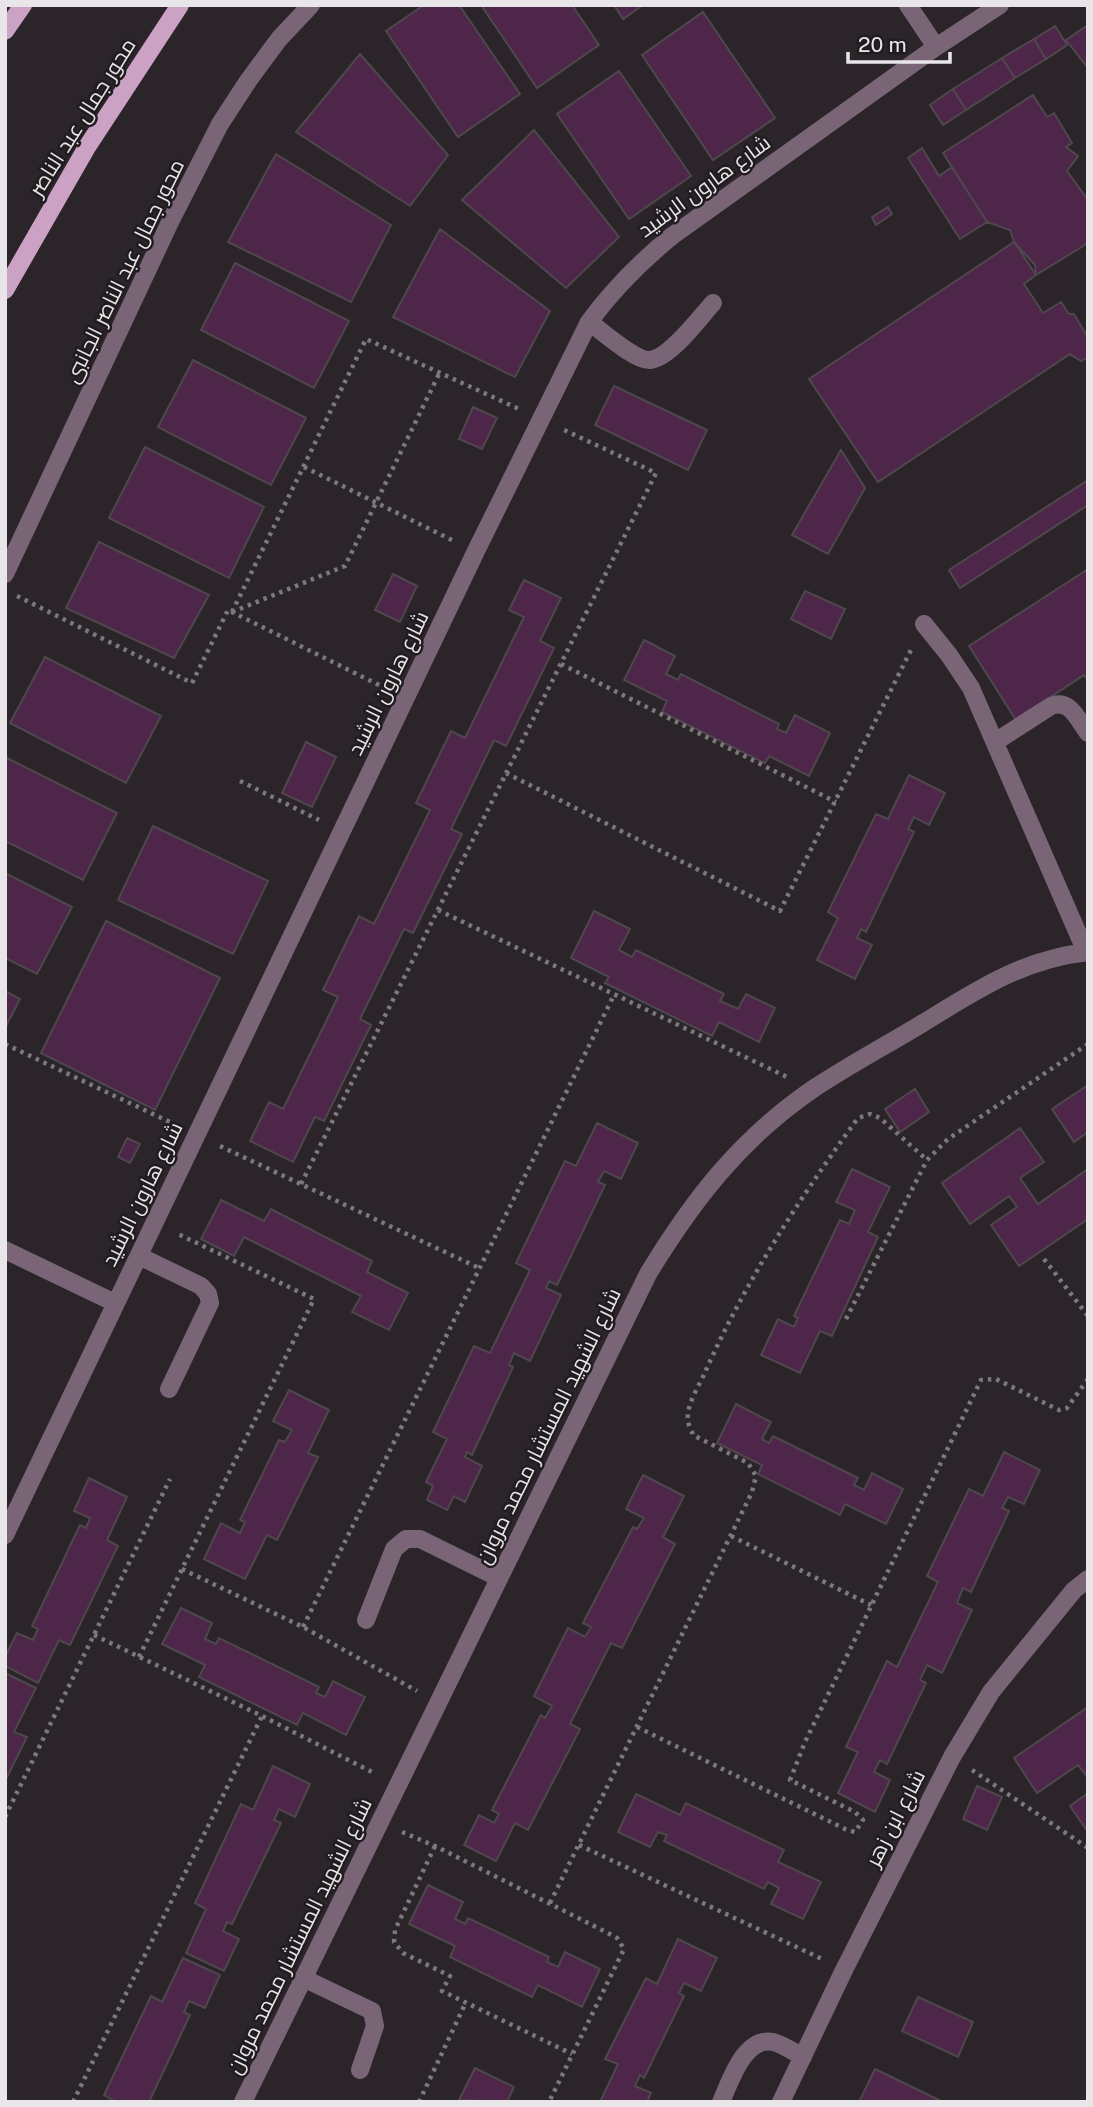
<svg xmlns="http://www.w3.org/2000/svg" width="1093" height="2107" font-family="'Public Sans',Cairo,sans-serif">
	<style>
		.building { fill: #4e264a; stroke: #4e484d; stroke-width: 2 }
		.lines { fill: none; stroke-linecap: round; stroke-linejoin: round }
		.path { stroke: #7d787d; stroke-width: 4.5; stroke-dasharray: 3.5 5; stroke-linecap: butt }
		.minor { stroke: #796576; stroke-width: 18 }
		.major { stroke: #cba2c4; stroke-width: 18 }
		.labels { text-anchor: middle; dominant-baseline: central; stroke-width: 5; stroke-linejoin: round; paint-order: stroke }
		.street-label { font-size: 21px; fill: #e9e6e9; stroke: #211c20 }
	</style>
	<rect width="100%" height="100%" fill="#2b252a"/>
	<path class="building" d="M424,5H459L520,94L458,137L386,31Z
		M481,5H572L599,45L537,88Z
		M614,5H643L623,19Z
		M703,12L775,118L713,160L642,55Z
		M1088,25V68L1066,40Z
		M1055,26L1067,45L1046,59L1034,39Z
		M1034,39L1046,59L1015,78L1002,58Z
		M360,54L448,155L410,206L296,132Z
		M1002,58L1015,78L966,110L953,89Z
		M619,71L691,176L629,219L557,114Z
		M953,89L966,110L943,125L930,105Z
		M1033,95L1047,117L1054,113L1072,143L1066,147L1078,156L1067,171L1088,200V243L1036,275L1035,265L1014,242L1010,230L987,222L943,153Z
		M534,130L619,237L566,288L462,200Z
		M922,148L939,176L952,167L987,222L960,239L908,158Z
		M276,154L391,225L351,302L228,242Z
		M888,207L892,214L876,225L872,217Z
		M440,229L550,311L515,377L393,317Z
		M1014,242L1036,275L1024,284L1043,313L1061,302L1069,314H1074L1088,338V357L1081,361L1070,354L878,482L809,379Z
		M235,263L349,321L314,388L201,330Z
		M193,360L306,418L271,485L158,427Z
		M614,386L707,430L688,470L595,425Z
		M473,407L497,418L482,449L459,439Z
		M145,447L264,507L229,578L109,518Z
		M841,450L865,488L828,554L792,535Z
		M1088,480V505L960,588L949,570Z
		M99,542L209,595L174,658L66,608Z
		M1088,569V681L1084,675L1016,720L969,646Z
		M393,574L417,586L400,622L375,610Z
		M524,580L561,598L540,641L554,648L506,746L494,740L451,829L462,834L413,933L404,929L360,1019L371,1025L324,1121L315,1117L293,1162L250,1141L269,1102L283,1109L338,997L323,990L359,916L374,924L430,810L416,803L451,731L465,738L524,617L509,610Z
		M805,591L845,609L831,639L791,619Z
		M644,640L675,656L666,674L678,680L681,674L779,724L777,729L786,733L795,715L830,733L809,776L769,756L765,763L662,712L667,701L624,680Z
		M45,657L161,716L126,783L10,723Z
		M306,742L336,757L312,807L282,793Z
		M5,757L117,813L83,880L5,841Z
		M909,775L945,793L929,825L914,817L908,829L914,832L866,932L861,929L857,938L872,945L855,979L817,960L838,918L828,912L876,814L888,819Z
		M153,826L268,881L233,954L118,900Z
		M5,873L72,907L37,974L5,958Z
		M594,911L630,929L619,950L632,957L636,950L724,994L720,1001L738,1009L746,994L775,1008L759,1042L719,1022L712,1036L605,983L609,977L571,958Z
		M106,921L220,978L155,1110L41,1053Z
		M5,991L20,999L5,1028Z
		M1088,1085V1132L1074,1142L1052,1109Z
		M915,1089L929,1112L900,1132L885,1109Z
		M597,1123L638,1143L621,1179L604,1171L598,1182L605,1185L557,1285L549,1281L546,1288L561,1295L530,1361L514,1353L509,1365L513,1367L472,1455L467,1452L465,1457L482,1466L465,1502L454,1496L447,1510L427,1500L433,1486L426,1482L447,1439L433,1432L474,1346L490,1353L530,1270L516,1263L565,1161L576,1166Z
		M1020,1128L1044,1162L1020,1178L1038,1204L1088,1169V1219L1019,1266L991,1225L1017,1207L1009,1196L970,1224L942,1183Z
		M127,1138L140,1144L130,1163L118,1157Z
		M852,1169L890,1187L868,1232L878,1237L832,1336L820,1331L800,1373L761,1355L778,1319L794,1327L798,1318L794,1316L840,1220L849,1224L855,1210L836,1202Z
		M221,1200L264,1221L271,1209L372,1261L367,1272L408,1293L389,1330L352,1312L361,1296L244,1237L234,1256L201,1239Z
		M289,1390L329,1410L308,1453L318,1457L277,1540L267,1535L245,1579L204,1559L221,1523L240,1533L245,1522L240,1520L279,1440L285,1442L292,1430L273,1421Z
		M736,1404L771,1422L762,1439L769,1443L773,1436L858,1478L854,1485L864,1490L872,1473L903,1489L886,1524L845,1504L840,1515L758,1474L762,1465L717,1443Z
		M1004,1452L1040,1470L1024,1504L1008,1497L1002,1508L1009,1511L971,1592L963,1588L957,1603L972,1610L942,1673L927,1665L920,1680L926,1683L887,1764L880,1760L874,1772L890,1780L875,1812L838,1793L858,1752L846,1747L887,1661L897,1667L938,1582L927,1576L969,1489L983,1496Z
		M643,1475L684,1496L663,1537L675,1544L622,1648L611,1643L570,1724L580,1729L528,1830L515,1823L496,1861L464,1845L479,1815L494,1823L499,1814L492,1810L541,1715L545,1718L552,1706L534,1696L568,1628L585,1637L591,1627L583,1623L633,1527L637,1529L644,1518L626,1509Z
		M89,1478L127,1497L107,1540L118,1546L70,1645L59,1640L38,1683L5,1666V1657L17,1633L33,1640L38,1629L32,1626L80,1525L86,1528L90,1518L74,1511Z
		M181,1608L212,1623L205,1639L216,1644L219,1638L319,1687L316,1693L325,1697L333,1681L365,1697L346,1735L303,1713L297,1725L199,1677L205,1665L162,1644Z
		M5,1673L36,1688L14,1732L27,1737L5,1781Z
		M1088,1707V1778L1078,1765L1037,1793L1014,1758Z
		M273,1766L310,1784L295,1817L279,1809L274,1820L281,1823L232,1924L227,1922L223,1931L239,1939L224,1971L186,1953L206,1909L195,1903L241,1804L253,1810Z
		M977,1786L1002,1797L987,1830L963,1819Z
		M1088,1793V1832L1070,1806Z
		M636,1794L680,1815L686,1803L784,1850L778,1862L821,1882L803,1919L771,1904L779,1888L768,1882L764,1889L664,1841L667,1835L658,1832L650,1847L618,1832Z
		M428,1885L463,1902L455,1919L465,1924L468,1918L549,1957L547,1962L558,1967L565,1952L600,1969L582,2007L538,1985L532,1997L450,1957L455,1946L409,1924Z
		M678,1939L717,1958L701,1991L684,1983L679,1993L684,1996L644,2078L640,2075L635,2086L651,2093L647,2102H600L618,2064L605,2059L646,1978L657,1984Z
		M183,1958L220,1975L205,2008L189,2001L184,2012L190,2015L149,2102H116L104,2095L151,1996L162,2002Z
		M918,1997L973,2022L958,2057L902,2031Z
		M475,2068L514,2087L507,2102L459,2100Z
		M875,2069L943,2102H859Z"/>
	<g class="lines">
		<path class="path" d="M304,467L454,541
			M17,596L192,683L228,610L383,687
			M232,612L366,339L519,409
			M232,612L345,566L440,372
			M561,664L836,802
			M506,773L780,911L912,648
			M240,781L319,820
			M438,910L787,1077
			M5,1044L174,1124
			M220,1146L479,1268
			M301,1184L656,473L562,429
			M1044,1259L1088,1316
			M846,1319L927,1160L948,1139L1088,1044
			M731,1536L871,1605
			M182,1569L303,1627L417,1691
			M303,1627L614,995
			M94,1635L262,1716L376,1774
			M139,1657L314,1299L178,1234
			M637,1727L845,1829L855,1832L863,1820L855,1812L790,1780L805,1742L981,1380L996,1379L1059,1410L1067,1408L1088,1379
			M972,1770L1088,1848
			M5,1817L170,1479
			M402,1832L435,1846L608,1933L617,1938L624,1949L549,2102
			M579,1845L822,1959
			M435,1846L395,1930L394,1942L403,1953L450,1976L442,1991L572,2054
			M550,1903L752,1492L756,1476L748,1463L693,1435C692,1431 688,1425 688,1420C686,1404 700,1385 706,1370C747,1279 799,1199 858,1118L870,1114L880,1118L927,1160
			M73,2102L262,1716
			M419,2102L466,2002"/>
		<path class="minor" d="M908,5L936,47
			M589,322C602,331 634,360 649,360C669,360 700,317 713,303
			M5,574L170,222L220,124L248,81L279,39L311,5
			M924,624L949,655L971,688L1086,952
			M995,742L1051,706C1070,698 1078,720 1088,733
			M5,1250L115,1303
			M139,1256L201,1286L208,1294L210,1303L169,1389
			M5,1535L476,551L589,322C614,288 639,263 672,236L936,47L1000,5
			M366,1620L394,1549L406,1539H420L499,1578
			M303,1978L372,2011L375,2026L360,2070
			M243,2102L648,1274C693,1200 740,1139 813,1089C849,1065 887,1045 923,1023C977,990 1023,959 1088,952
			M721,2102C730,2082 744,2036 773,2042C782,2044 794,2052 803,2057
			M781,2102L844,1970L952,1757L991,1692L1074,1590L1088,1579"/>
		<path class="major" d="M5,31L23,5
			M5,290L87,147L180,5"/>
	</g>
	<g class="labels">
		<g class="street-label">
			<text transform="translate(82 117) rotate(-58)">محور جمال عبد الناصر</text>
			<text transform="translate(704 186) rotate(-36)">شارع هارون الرشيد</text>
			<text transform="translate(124 271) rotate(-64)">محور جمال عبد الناصر الجانبى</text>
			<text transform="translate(388 683) rotate(-64)">شارع هارون الرشيد</text>
			<text transform="translate(142 1194) rotate(-64)">شارع هارون الرشيد</text>
			<text transform="translate(548 1426) rotate(-64)">شارع الشهيد المستشار محمد مروان</text>
			<text transform="translate(895 1818) rotate(-63)">شارع ابن زهر</text>
			<text transform="translate(299 1936) rotate(-64)">شارع الشهيد المستشار محمد مروان</text>
		</g>
	</g>
	<rect width="1093" height="2107" fill="none" stroke="#e9e6e9" stroke-width="14"/>
	<path d="M848 52v10h102v-10" fill="none" stroke="#e9e6e9" stroke-width="3.5"/>
	<text x="858" y="52" font-size="21" fill="#e9e6e9" stroke="#211c20" stroke-width="5" paint-order="stroke">20 m</text>
</svg>
